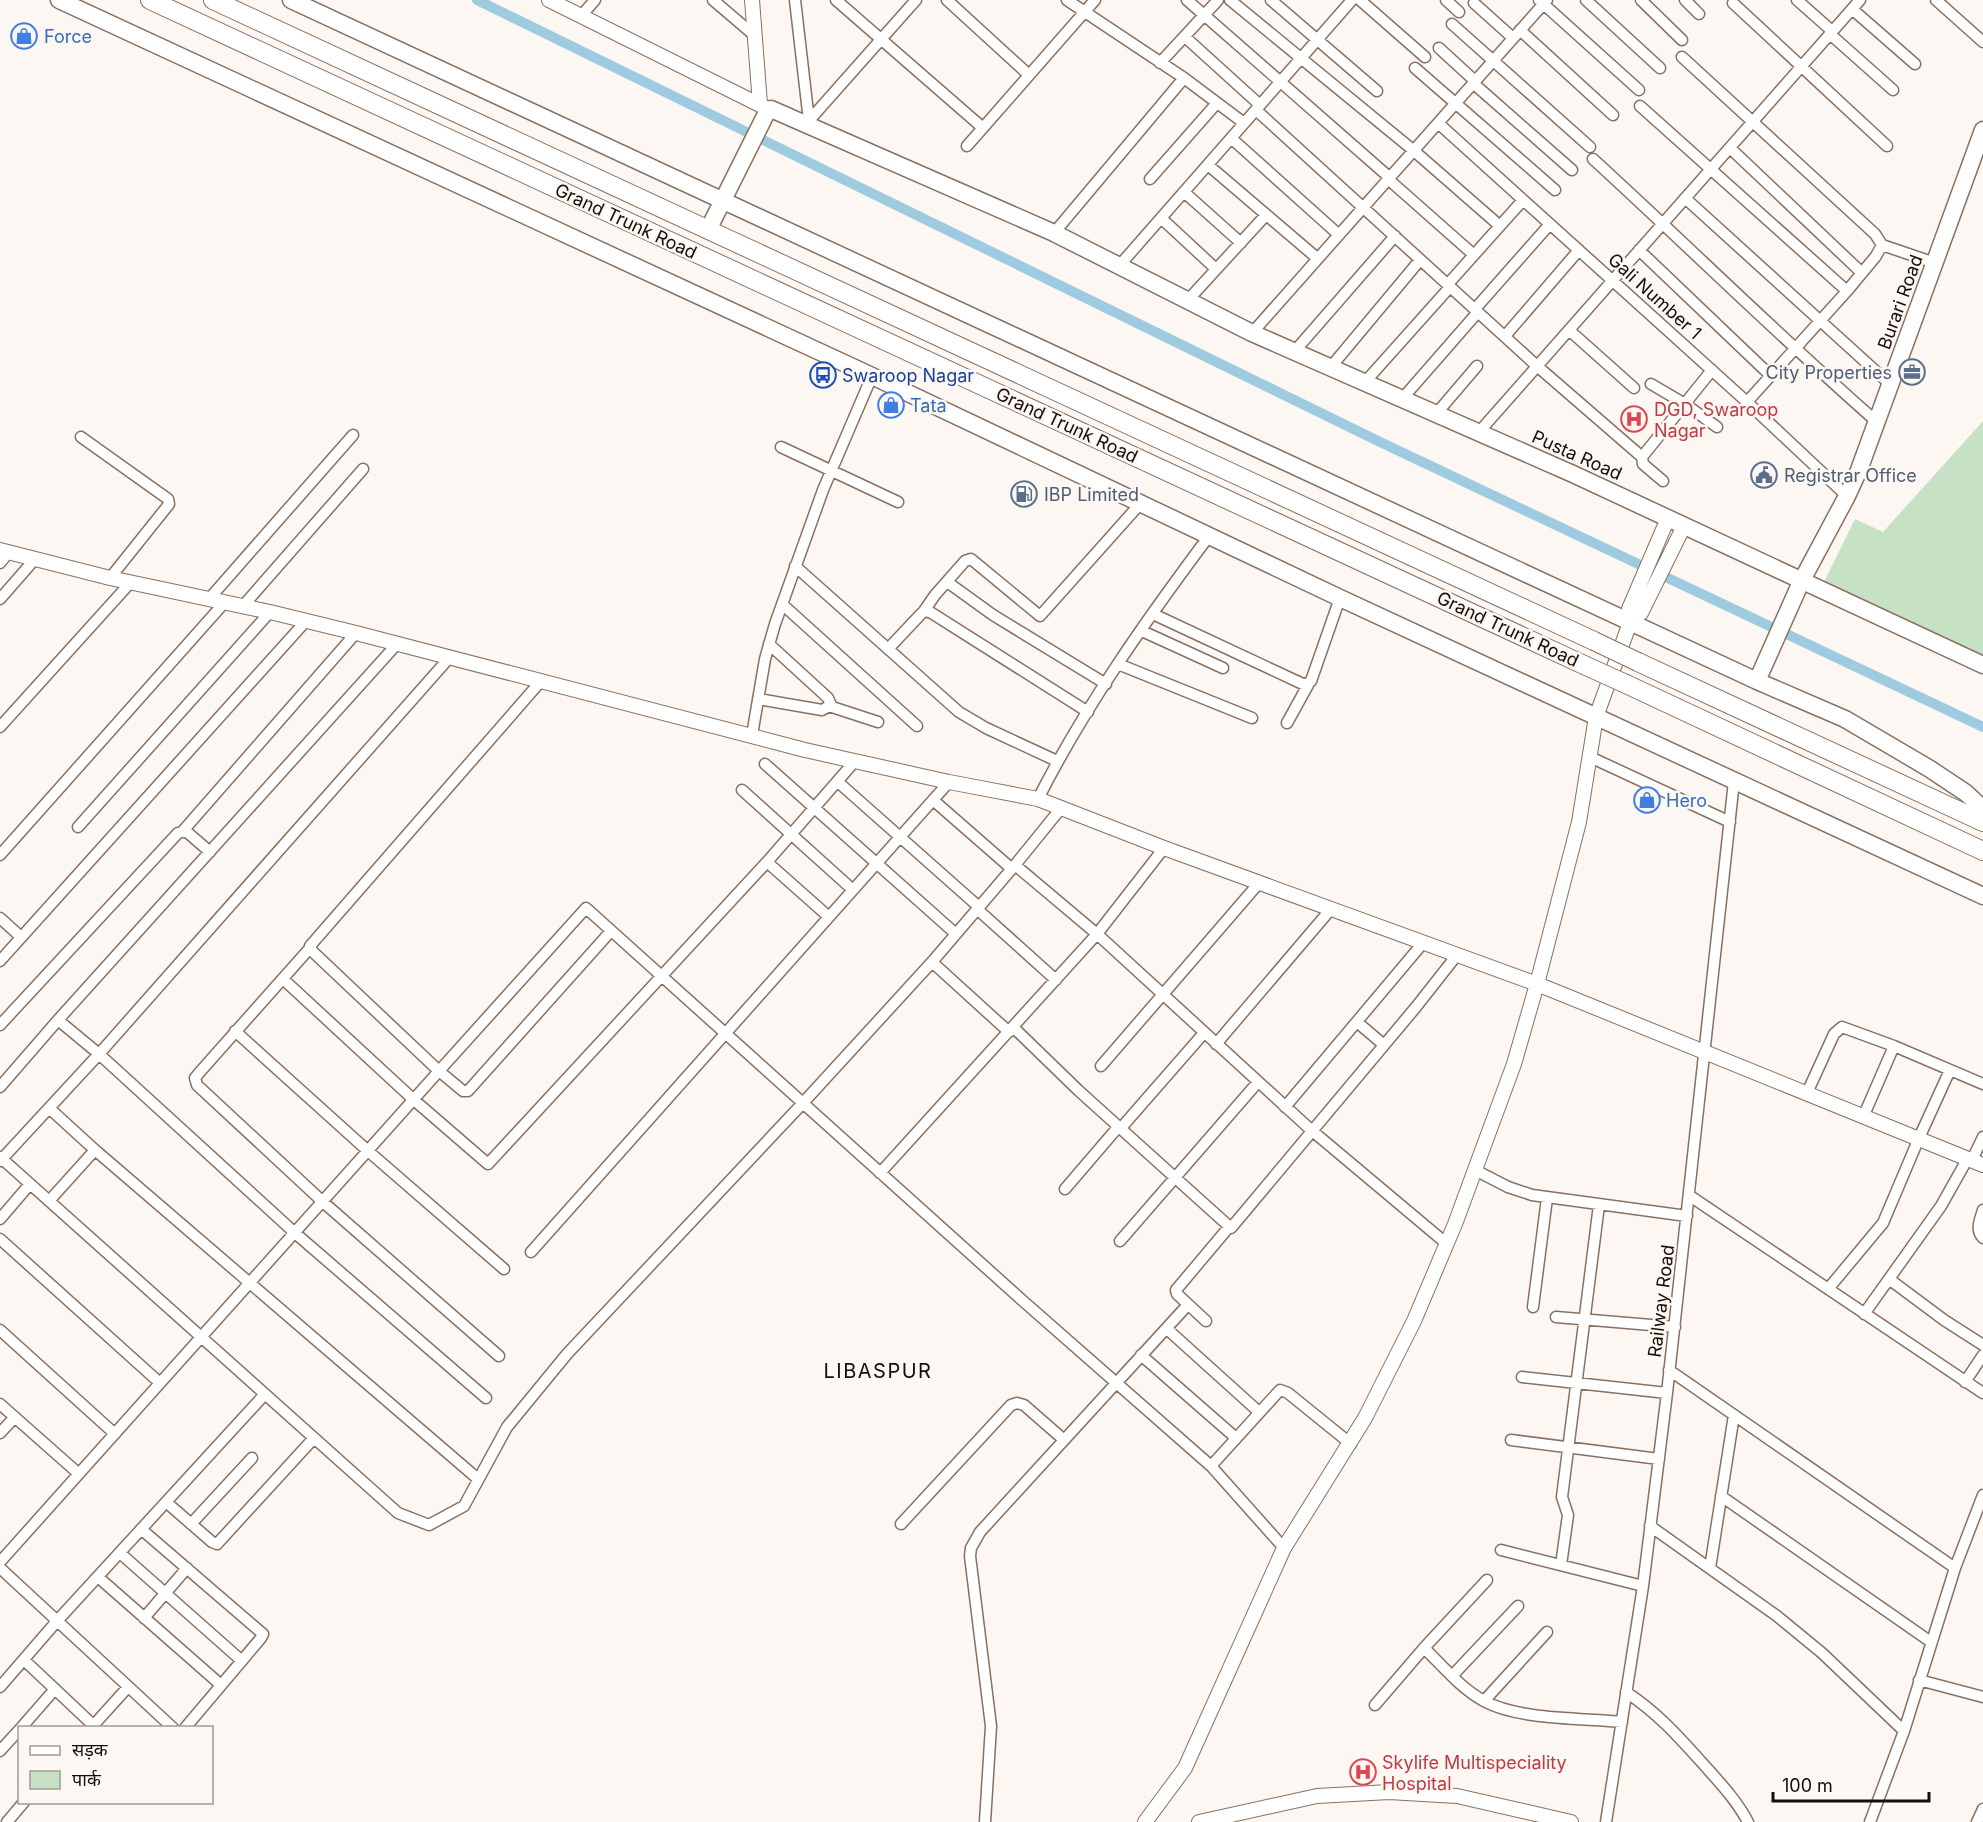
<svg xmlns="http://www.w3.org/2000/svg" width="1983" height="1822" font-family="Inter,'Noto Sans Devanagari',sans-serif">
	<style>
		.green { fill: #c7e1c5 }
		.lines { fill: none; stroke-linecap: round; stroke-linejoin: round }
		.canal { stroke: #9ecbe0; stroke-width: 10 }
		.minor-casing { stroke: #8a705e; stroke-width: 13 }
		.tertiary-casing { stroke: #8a705e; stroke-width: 16 }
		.secondary-casing { stroke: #8a705e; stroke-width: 19 }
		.trunk-casing { stroke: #8a705e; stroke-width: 20 }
		.minor { stroke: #fff; stroke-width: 10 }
		.tertiary { stroke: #fff; stroke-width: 14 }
		.secondary { stroke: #fff; stroke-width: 16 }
		.trunk { stroke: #fff; stroke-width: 18 }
		.trunk-bridge-casing { stroke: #8a705e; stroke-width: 20; stroke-linecap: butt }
		.trunk-bridge { stroke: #fff; stroke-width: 18 }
		.labels { text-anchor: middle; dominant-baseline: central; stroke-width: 5; stroke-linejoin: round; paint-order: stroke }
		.shop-label { font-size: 18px; fill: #366cbe; stroke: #fdf7f3; text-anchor: start }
		.street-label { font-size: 18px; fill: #170e07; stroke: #fdf7f3 }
		.service-label { font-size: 18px; fill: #4e5e75; stroke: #fdf7f3; text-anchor: start }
		.transit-label { font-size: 18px; fill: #164399; stroke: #fdf7f3; text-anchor: start }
		.health-label { font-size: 18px; fill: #be3a42; stroke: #fdf7f3; text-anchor: start }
		.neighbourhood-label { font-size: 20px; letter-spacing: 1.5px; fill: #170e07; stroke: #fdf7f3 }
	</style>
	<rect width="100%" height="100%" fill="#fdf7f3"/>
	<path class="green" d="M1983,421V655L1822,586L1855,519L1883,532Z"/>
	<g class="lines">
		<path class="canal" d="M477,0L1378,441L1983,727"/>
		<g class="minor-casing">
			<path id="minor" d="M713,0L754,35
				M795,0L809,121
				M836,0L983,128
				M947,0L1029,75
				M1067,0L1184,78L1244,123
				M1187,0L1389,177
				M1230,0L1413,150L1500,226
				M1271,0L1377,91
				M1360,0L1425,57
				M1446,0L1459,12
				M1539,0L1639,90
				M1586,0L1660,68
				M1641,0L1682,40
				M1685,0L1699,14
				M1797,0L1832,31
				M1936,0L1983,42
				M1474,3L1513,38
				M1733,3L1887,146
				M1852,9L1915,64
				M581,16L595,0
				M1452,24L1590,147
				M1520,30L1613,115
				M1830,34L1893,90
				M1185,37L1260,105
				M1439,48L1475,81
				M1682,57L1875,234L1882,245L1935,263
				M1160,63L1218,0
				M1415,68L1555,190
				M1473,83L1572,170
				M1640,106L1847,291
				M1256,110L1537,366L1642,457
				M1438,123L1747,402L1847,496
				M806,124L916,0
				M1231,138L1338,234
				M967,146L1095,0
				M1730,148L1862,273
				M1593,159C1688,246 1780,337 1877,422
				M1208,165L1317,258
				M1150,179L1217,103
				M1388,179L1474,255
				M1184,192L1241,243
				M1685,198L1891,385
				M1161,218L1216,269
				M1054,233L1184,78
				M1639,250L1771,376
				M1119,266L1352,0
				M1448,284L1523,200
				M1188,300L1266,215
				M1475,309L1550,224
				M1569,330L1634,388
				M1252,333L1547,0
				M1505,336L1579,250
				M1294,352L1395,236
				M1330,368L1420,260
				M1365,382L1450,287
				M1651,384L1685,404L1717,427
				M1402,399L1478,312
				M1747,402L1847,291L1876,256L1882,245
				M1436,414L1477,366
				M1479,432L1860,0
				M81,437L168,499L169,504L166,508L110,578
				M781,447L898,502
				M1663,481L1643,464L1642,457L1712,370
				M0,563L9,552
				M795,566L959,712L986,728L1057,761
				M946,584H950L993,615L1106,684
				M0,599L35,559
				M209,599L353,435
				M782,604L917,726
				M243,606L363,469
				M924,611L935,595L965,561L971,559L1040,616L1140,504
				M1153,614L1305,685L1311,681L1340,598
				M1142,631L1223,668
				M888,649L920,615L924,611L930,612L1088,712
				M1118,664L1252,718
				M758,699L822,710L831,705L828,698L769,644
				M829,706L878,722
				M1287,723L1308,685
				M0,727L131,582
				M752,735L765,659L775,624L823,490L872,376
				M1590,757L1730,822
				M765,764L956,934
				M838,782L979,907
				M742,790L853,890
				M1038,799C1085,706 1147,619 1209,536
				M933,800L1012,869
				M78,827L270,612
				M182,832L356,633
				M1164,848L1097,934L1310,1129L1447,1244
				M0,855L225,602
				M767,862L829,917
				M977,909L1056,980
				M0,918L21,937
				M611,931L468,1091H463L439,1071L586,908L1023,1301L1211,1466L1284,1548
				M310,948L199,1073L195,1078L197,1085L323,1202L499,1356
				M0,961L306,621
				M932,962L1009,1032
				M283,979L414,1100L488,1164L767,862L855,761
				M58,1020L99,1054L295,1233L486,1398
				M1357,1022L1384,1045
				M0,1025L178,833L182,832H187L210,852
				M1013,1027L1079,1091L1231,1228L1416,1007L1457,955
				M235,1031L368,1151L504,1269
				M1216,1044L1331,909
				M1101,1066L1259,883
				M0,1087L58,1020L397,644
				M1807,1093L1834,1034L1842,1027L1894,1046L1983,1084
				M1285,1107L1423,943
				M49,1108L95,1150L478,1479
				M1864,1115L1894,1046
				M1121,1128L1204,1033
				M0,1157L398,1513L429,1525L464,1506L507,1427L567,1354L802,1104L932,962L1015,865L1062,807
				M1972,1160L1983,1137
				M0,1161L99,1054L450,657
				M1475,1170L1508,1187L1532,1195L1687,1216
				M880,1173L1097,934L1015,865
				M1065,1189L1119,1126
				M1690,1196L1983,1393
				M49,1201L95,1150
				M1983,1210C1980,1220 1975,1230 1983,1238
				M0,1219L30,1184
				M0,1239L160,1383
				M1120,1241L1258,1082
				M531,1252L949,782
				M1889,1279L1944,1320L1983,1345
				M1828,1289L1883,1223L1919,1138L1950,1070
				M1533,1307L1547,1198
				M1864,1314L1941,1206L1968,1158
				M1556,1317L1675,1327
				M1206,1321L1177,1294L1176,1290L1229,1227
				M1167,1329L1259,1412
				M0,1330L115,1434
				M1141,1355L1236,1438
				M1669,1370L1955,1568
				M1522,1377L1667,1393
				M1965,1382L1983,1355
				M0,1404L79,1474
				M0,1433L15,1417
				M1511,1440L1659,1459
				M1211,1466L1280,1390L1288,1393L1351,1444
				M1721,1496L1931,1642
				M166,1502L212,1542L217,1544L314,1438
				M191,1524L252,1458
				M901,1524L1011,1405L1017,1403L1024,1405L1063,1439
				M1650,1526L1777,1616L1822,1653L1904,1731
				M141,1529L263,1634L261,1638L185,1728
				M1501,1550L1643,1586
				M120,1553L242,1661
				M0,1562L439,1071L312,951L310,946L541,681
				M1561,1565L1568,1515L1562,1497L1599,1205
				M0,1568L173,1728
				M1710,1568L1734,1415
				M98,1577L221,1685
				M144,1618L187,1568
				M1424,1648L1487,1580
				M24,1660L93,1725
				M1452,1676L1518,1606
				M1919,1680L1983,1697
				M0,1687L57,1621L265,1394
				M1626,1692C1659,1714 1679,1737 1705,1766C1721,1784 1737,1801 1748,1822
				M1484,1701L1547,1632
				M1375,1705L1424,1648C1443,1666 1460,1688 1484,1701C1519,1720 1581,1718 1622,1722
				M21,1728L55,1689
				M91,1728L128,1687
				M0,1751L20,1729
				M7,1822L24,1802
				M985,1822L991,1726L970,1556L971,1548L980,1532L1184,1309
				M1606,1822L1643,1586L1667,1393L1734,781
				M1870,1822L1904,1731L1955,1568L1983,1495
				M1977,1822L1983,1809"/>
		</g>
		<g class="tertiary-casing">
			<path id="tertiary" d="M549,0L768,109
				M752,0L760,104
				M0,550L110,578L270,612L356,633L805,750L949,782L1038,799L1164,848L1537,984L1983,1165
				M1632,617L1641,613L1684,526
				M1145,1822L1185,1768L1284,1548L1365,1418L1414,1321L1455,1224L1514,1064L1537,984L1579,822L1596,717L1632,617L1629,609L1668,518
				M1199,1822L1317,1796L1389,1792L1457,1796L1571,1822"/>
		</g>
		<g class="secondary-casing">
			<path id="secondary" d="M59,0L872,376L1340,598L1983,896
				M291,0L1757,681L1845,719L1930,769L1966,793L1983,809
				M708,230L768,110L771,109L1054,233L1252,333L1573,474L1983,665
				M1757,681L1801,582L1847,496L1859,470L1983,130"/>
		</g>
		<g class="trunk-casing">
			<path id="trunk" d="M150,0L1584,665
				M213,0L1594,641
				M1638,662L1983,822
				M1626,684L1983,851"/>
		</g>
		<use href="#minor" class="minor"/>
		<use href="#tertiary" class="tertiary"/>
		<use href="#secondary" class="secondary"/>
		<use href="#trunk" class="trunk"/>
		<g class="trunk-bridge-casing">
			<path id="trunk-bridge" d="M1594,641L1638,662
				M1584,665L1626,684"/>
		</g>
		<use href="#trunk-bridge" class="trunk-bridge"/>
	</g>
	<defs>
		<g id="shop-ring" transform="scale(1.35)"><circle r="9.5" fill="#fdf7f3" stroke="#3f7fe0" stroke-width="1.5"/><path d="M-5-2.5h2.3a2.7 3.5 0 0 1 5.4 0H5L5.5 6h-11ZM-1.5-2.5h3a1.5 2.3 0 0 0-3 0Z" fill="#3f7fe0"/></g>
		<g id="office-ring" transform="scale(1.35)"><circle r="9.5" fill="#fdf7f3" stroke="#5c6f8a" stroke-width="1.5"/><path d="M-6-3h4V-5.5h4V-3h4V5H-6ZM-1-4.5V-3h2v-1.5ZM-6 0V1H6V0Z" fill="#5c6f8a"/></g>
		<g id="bus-ring" transform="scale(1.35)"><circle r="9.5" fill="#fdf7f3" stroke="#1a4fb4" stroke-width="1.5"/><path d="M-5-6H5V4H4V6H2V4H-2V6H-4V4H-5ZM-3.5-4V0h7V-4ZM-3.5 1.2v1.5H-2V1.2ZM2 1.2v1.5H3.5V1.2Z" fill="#1a4fb4"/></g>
		<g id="hospital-ring" transform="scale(1.35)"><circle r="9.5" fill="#fdf7f3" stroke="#e0444e" stroke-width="1.5"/><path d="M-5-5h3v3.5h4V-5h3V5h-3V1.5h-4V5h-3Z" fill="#e0444e"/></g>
		<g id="civic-ring" transform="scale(1.35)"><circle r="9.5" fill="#fdf7f3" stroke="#5c6f8a" stroke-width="1.5"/><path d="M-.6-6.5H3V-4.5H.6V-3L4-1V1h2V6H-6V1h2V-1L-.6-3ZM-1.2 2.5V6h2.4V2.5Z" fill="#5c6f8a"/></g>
		<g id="fuel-ring" transform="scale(1.35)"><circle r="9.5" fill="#fdf7f3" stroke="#5c6f8a" stroke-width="1.5"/><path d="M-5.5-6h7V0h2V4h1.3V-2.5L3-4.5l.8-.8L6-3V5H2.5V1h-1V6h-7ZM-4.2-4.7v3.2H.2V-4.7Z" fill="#5c6f8a"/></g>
	</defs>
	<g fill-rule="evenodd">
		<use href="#shop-ring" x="24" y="36"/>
		<use href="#office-ring" x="1912" y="372"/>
		<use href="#bus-ring" x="823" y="375"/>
		<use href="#shop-ring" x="891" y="405"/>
		<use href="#hospital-ring" x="1634" y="419"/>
		<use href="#civic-ring" x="1764" y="475"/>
		<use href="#fuel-ring" x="1024" y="494"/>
		<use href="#shop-ring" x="1647" y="800"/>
		<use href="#hospital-ring" x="1363" y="1772"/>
	</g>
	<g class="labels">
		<g class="shop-label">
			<text x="44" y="36">Force</text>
			<text x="910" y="405">Tata</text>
			<text x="1666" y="800">Hero</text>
		</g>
		<g class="street-label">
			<text transform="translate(626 221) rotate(25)">Grand Trunk Road</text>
			<text transform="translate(1655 296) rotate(42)">Gali Number 1</text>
			<text transform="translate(1900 302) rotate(-70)">Burari Road</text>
			<text transform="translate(1067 425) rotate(25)">Grand Trunk Road</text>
			<text transform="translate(1577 455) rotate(24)">Pusta Road</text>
			<text transform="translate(1508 629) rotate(25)">Grand Trunk Road</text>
			<text transform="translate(1661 1301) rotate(-83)">Railway Road</text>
		</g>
		<g class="service-label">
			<text x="1892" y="372" text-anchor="end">City Properties</text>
			<text x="1784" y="475">Registrar Office</text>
			<text x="1044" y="494">IBP Limited</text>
		</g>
		<g class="transit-label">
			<text x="842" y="375">Swaroop Nagar</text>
		</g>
		<g class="health-label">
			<text x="1654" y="409">DGD, Swaroop<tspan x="1654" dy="21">Nagar</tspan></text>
			<text x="1382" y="1762">Skylife Multispeciality<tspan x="1382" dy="21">Hospital</tspan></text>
		</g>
		<g class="neighbourhood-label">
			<text x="878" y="1371">LIBASPUR</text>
		</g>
	</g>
	<rect x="18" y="1726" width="195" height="78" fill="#fdf7f3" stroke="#a19a95" stroke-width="1.5"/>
	<rect x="30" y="1746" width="30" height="9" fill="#ffffff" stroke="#a19a95" stroke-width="1.5"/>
	<text x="72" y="1756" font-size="18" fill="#170e07">सड़क</text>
	<rect x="30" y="1771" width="30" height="18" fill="#c7e1c5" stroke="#a19a95" stroke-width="1.5"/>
	<text x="72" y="1786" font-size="18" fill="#170e07">पार्क</text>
	<path d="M1773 1792v9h156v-9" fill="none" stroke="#170e07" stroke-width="3"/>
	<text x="1782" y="1792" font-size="18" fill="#170e07" stroke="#fdf7f3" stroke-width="4.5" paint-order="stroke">100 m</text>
</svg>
